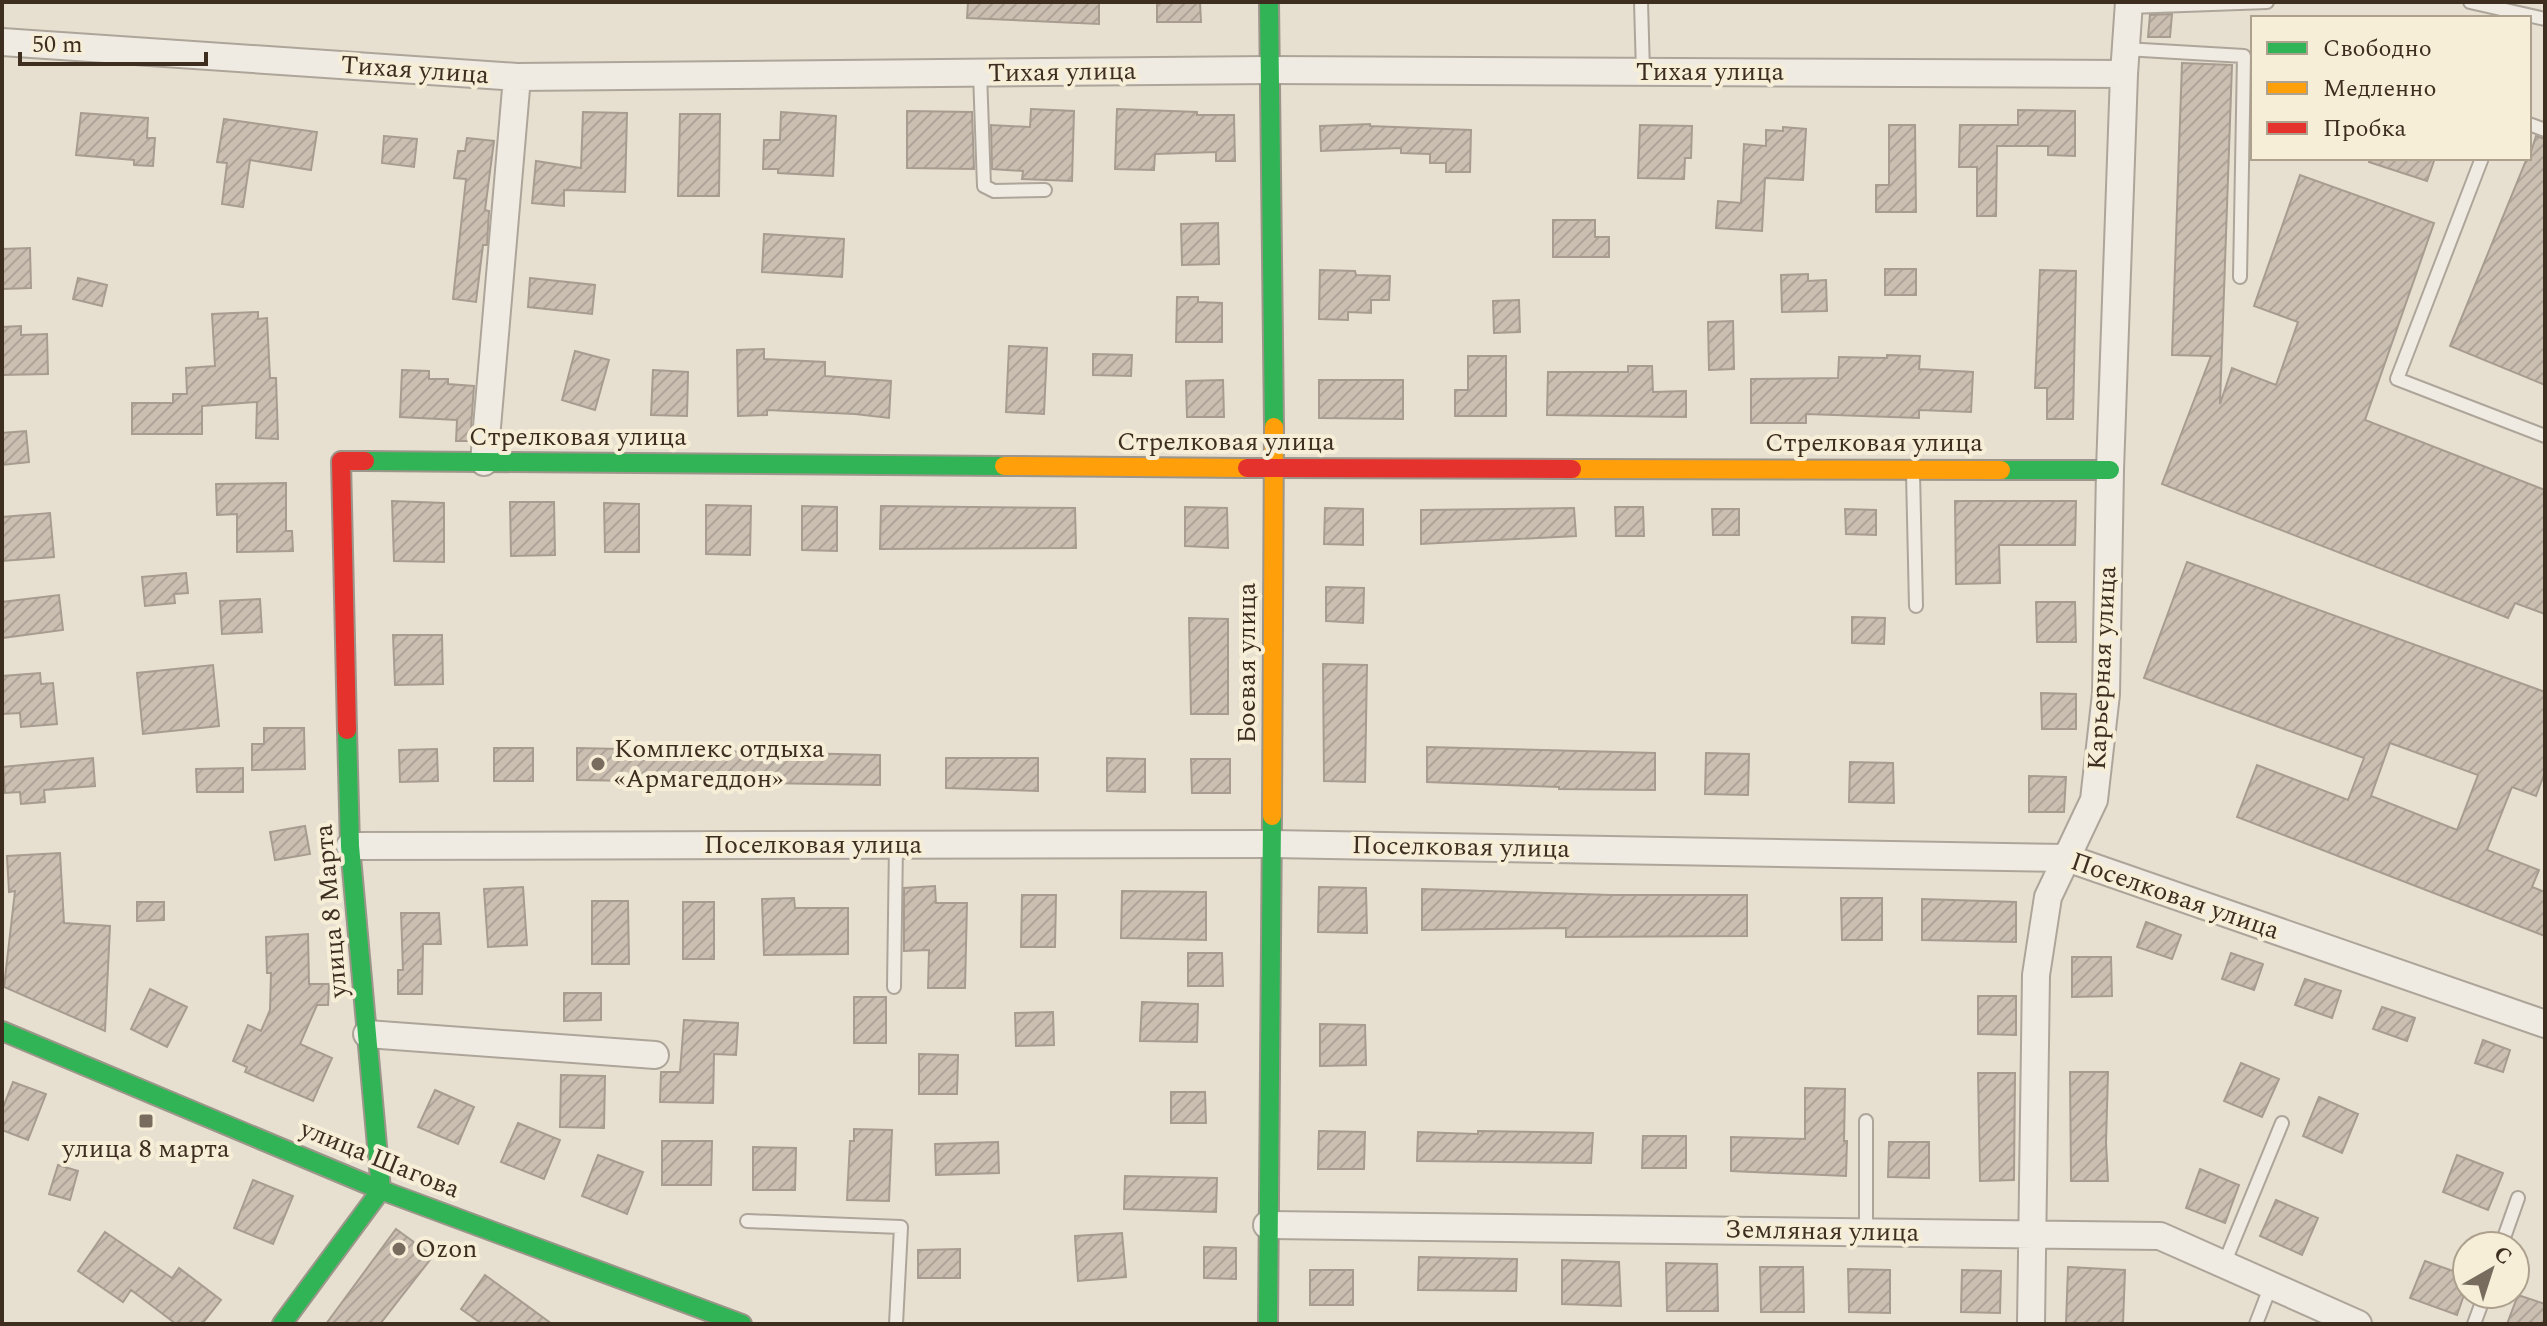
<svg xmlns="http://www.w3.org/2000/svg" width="2547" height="1326" font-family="Spectral,serif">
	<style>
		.building { fill: url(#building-hatch); stroke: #a89c90; stroke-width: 2; fill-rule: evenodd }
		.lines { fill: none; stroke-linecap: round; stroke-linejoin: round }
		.lane-casing { stroke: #ada599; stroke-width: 16 }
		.street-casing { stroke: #ada599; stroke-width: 30 }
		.fast-casing { stroke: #9c958a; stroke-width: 22 }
		.slow-casing { stroke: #9c958a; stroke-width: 22 }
		.jam-casing { stroke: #9c958a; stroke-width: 22 }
		.lane { stroke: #efebe3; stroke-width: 12 }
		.street { stroke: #efebe3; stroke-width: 26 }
		.fast { stroke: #30b455; stroke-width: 18 }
		.slow { stroke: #ff9f0a; stroke-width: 18 }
		.jam { stroke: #e5322d; stroke-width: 18 }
		.poi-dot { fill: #786c5e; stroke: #f7eed8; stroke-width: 3 }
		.labels { text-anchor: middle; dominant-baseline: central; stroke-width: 8; stroke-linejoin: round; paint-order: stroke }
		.street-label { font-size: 26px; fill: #3d2e20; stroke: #f7eed8 }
		.poi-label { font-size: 26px; fill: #3d2e20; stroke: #f7eed8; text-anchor: start }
	</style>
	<defs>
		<pattern id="building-hatch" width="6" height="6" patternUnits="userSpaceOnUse" patternTransform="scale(2)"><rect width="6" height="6" fill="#cbbfb2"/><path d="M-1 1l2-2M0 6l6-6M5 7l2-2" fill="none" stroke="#afa499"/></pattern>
	</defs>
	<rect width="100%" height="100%" fill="#e7e0d1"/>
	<path class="building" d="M968,2H1099V24L967,18Z
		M1157,2H1200L1201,22H1157Z
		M2172,14L2170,37H2148L2150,15Z
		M2182,63L2232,65L2220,404L2232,368L2276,385L2298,322L2254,306L2300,175L2434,223L2365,420L2545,490V614L2515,603L2508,618L2162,484L2211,356L2172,355Z
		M1031,109L1074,111L1072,181L1022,179L1023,171L992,169L991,125L1030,127Z
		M1117,109L1197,112V115H1234L1235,161H1216V152L1155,154L1154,170L1115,169Z
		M2018,110L2075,111V156L2048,155V146H1997L1996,216H1977V167H1959L1960,125H2018Z
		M907,111L972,112L974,169L907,168Z
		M583,112L627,113L625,192L564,190V206L532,203L536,161L581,168Z
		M781,112L836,116L833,176L778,173V169H763L764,140H780Z
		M81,113L148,118L147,138H155L153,166L134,165V160L76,155Z
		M680,114H720L719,196H678Z
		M224,119L317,132L311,170L250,160L243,207L222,204L227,163L217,162Z
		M1370,124V126L1471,130L1470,172H1446V163H1430V154L1401,153V148L1321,151L1320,126Z
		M1640,125L1692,126L1691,158H1685L1684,179L1638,178Z
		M1889,125H1915L1916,212H1876V185H1889Z
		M1783,127L1806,129L1803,180L1765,178L1762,231L1716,228L1718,201L1741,203L1744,144L1766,146V130L1783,131Z
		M384,136L417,139L414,167L382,163Z
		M2536,136L2545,139V385L2450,346L2527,158H2529Z
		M467,138L494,141L485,210L489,211L487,245H483L476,302L453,299L466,179L454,178L458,151H465Z
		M2370,158H2435L2427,181L2369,162Z
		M1553,220H1595V237H1609V257H1553Z
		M1218,223L1219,264L1182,265L1181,224Z
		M764,234L844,239L842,277L762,272Z
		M30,248L31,288L2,289V249Z
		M1885,269H1916V295H1885Z
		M1320,270L1355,271L1356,275L1390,276L1389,300H1371V313L1348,312V320L1319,319Z
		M2040,270L2076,271L2073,419H2047V388H2035Z
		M1808,274V281L1826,280L1827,311L1782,312L1781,275Z
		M78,278L107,285L102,306L73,299Z
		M530,278L595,285L592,314L528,307Z
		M1177,297H1198V302L1222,303V342H1176Z
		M1519,300L1520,332L1494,333L1493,301Z
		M258,312V319L267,318L270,378H276L278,439L256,438L257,402L202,406V434H132V403H173V394H187L186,368L215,366L212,314Z
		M1733,321L1734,369L1709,370L1708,322Z
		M21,326V335L47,334L48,374L2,375V327Z
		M1009,346L1047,348L1044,414L1006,412Z
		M764,349V359L825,362V376L891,381L889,418L855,414L767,410V415L738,416L737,350Z
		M575,351L609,360L595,410L562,400Z
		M1093,354L1132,355L1131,376L1093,375Z
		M1887,355L1920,356L1919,369L1973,372L1971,412L1919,410V418L1806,414V423H1751V379L1838,378L1839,357L1887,358Z
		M1468,356H1506V416H1455V390H1468Z
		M1628,366H1652L1653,392L1686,391V417L1547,415L1548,372H1628Z
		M402,370L429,371V379H448V384L474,386L470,441H456L457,420L400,417Z
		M653,370L688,372L687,416L651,415Z
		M1223,380L1224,417H1187L1186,381Z
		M1319,380H1403V419L1319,418Z
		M26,431L29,462L2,465V433Z
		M286,483V531H292L293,551L237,552V514L217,515L216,484Z
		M392,501L444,503V562L394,561Z
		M1955,501H2076L2075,545H1999L2000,583L1956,584Z
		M510,502H554L555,555L511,556Z
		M604,503L639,504V552H605Z
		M706,505L751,506L750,555L706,554Z
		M802,506L837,507V551L802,550Z
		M881,506L1075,508L1076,548L880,549Z
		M1185,507L1227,508L1228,548L1185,546Z
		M1615,507H1643L1644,536H1616Z
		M1325,508L1363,509V545L1324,544Z
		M1574,508L1576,536L1421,544V510Z
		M1712,509H1739V535H1713Z
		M1845,509L1876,510V535L1846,534Z
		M50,513L54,557L2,561V517Z
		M2187,562L2545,692V772L2536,796L2512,787L2487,850L2539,870L2532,887L2545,892V936L2237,817L2257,765L2348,800L2364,758L2144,678ZM2390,743L2478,775L2457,830L2371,796Z
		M186,573L188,593L174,594L175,603L145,606L142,577Z
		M1326,587L1364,588L1363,623L1326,621Z
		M59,595L63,630L2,638V602Z
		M260,599L262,632L222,634L220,601Z
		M2036,602H2075L2076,642H2037Z
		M1852,617L1885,618L1884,644L1852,643Z
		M1189,618L1228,619V714H1191Z
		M393,635H442L443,684L395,685Z
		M1323,664L1367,665L1365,782L1324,781Z
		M213,665L219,726L143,734L137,673Z
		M40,673L41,684L53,683L57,724L21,727L20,713L2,714V676Z
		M2041,693L2076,694V729H2042Z
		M264,728H304L305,769L252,770V744H264Z
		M1427,747L1655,753V790L1559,789V787L1427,782Z
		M494,748H533V781H494Z
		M577,748L880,755V785L577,780Z
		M437,749L438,781L400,782L399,750Z
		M1706,753L1749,754L1748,795L1705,794Z
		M93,758L95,786L44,790L45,802L21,804L20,792L5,793L3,767Z
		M946,758H1038V791L946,788Z
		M1107,758L1145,759V792L1107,791Z
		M1191,759H1230V793H1192Z
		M1850,762L1893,763L1894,803L1849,802Z
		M243,768V792H197L196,769Z
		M2029,776L2066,777L2064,812H2029Z
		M305,826L310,854L275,860L270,832Z
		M60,853L64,923L110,926L105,1031L4,987L15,891L9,892L7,856Z
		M935,886L936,903H967L965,988H928L929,950L904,951V888Z
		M523,887L527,945L488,947L484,889Z
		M1319,887L1366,888L1367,933L1318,932Z
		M1422,889L1611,895H1747V936L1566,937V928L1422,930Z
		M1122,891L1206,892V940L1121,938Z
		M1022,895H1056L1055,947H1021Z
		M794,898L795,908H848V954L764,955L762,899Z
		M1841,898H1882V940H1842Z
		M1922,899L2016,902V942L1922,940Z
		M592,901H628L629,964H592Z
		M137,902H164V920L137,921Z
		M683,902H714V959H683Z
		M401,913H439L441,944H423L422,994H398V970H403Z
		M2146,922L2181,935L2172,959L2137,947Z
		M308,934L309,984H329L328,1005H317L300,1044L332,1058L313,1101L245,1072L247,1067L233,1061L248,1025L261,1031L270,1010L271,973H267L266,937Z
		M1188,953H1222L1223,986H1188Z
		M2231,953L2263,964L2254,990L2222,979Z
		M2072,957H2111L2112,996L2072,997Z
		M2305,979L2341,991L2332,1018L2295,1005Z
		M150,989L187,1007L167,1047L131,1029Z
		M564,993H601V1020L564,1021Z
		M1978,996H2016V1035L1978,1034Z
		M854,997H886V1043H854Z
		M1142,1002L1198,1004L1197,1042L1140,1041Z
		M2382,1007L2415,1018L2407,1041L2373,1029Z
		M1053,1012L1054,1045L1016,1046L1015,1013Z
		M684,1020L738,1023L736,1055L714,1054L713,1103L660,1102L661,1072H680Z
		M1320,1024L1365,1025L1366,1065L1320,1066Z
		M2483,1040L2510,1050L2503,1072L2475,1063Z
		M919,1054L958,1055L957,1094H919Z
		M2241,1063L2279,1079L2262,1117L2224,1101Z
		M2070,1072H2108L2106,1143L2108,1181H2071Z
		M1978,1073H2015L2014,1180L1980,1181Z
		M561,1075L605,1076L604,1128L560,1127Z
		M13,1082L46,1094L28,1140L2,1130V1110Z
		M1805,1088L1845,1089L1844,1141H1847L1846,1176L1731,1171V1137L1805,1139Z
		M435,1090L474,1107L458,1144L418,1127Z
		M1171,1092H1205L1206,1123H1171Z
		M2319,1097L2358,1114L2342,1153L2303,1136Z
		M518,1123L560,1140L544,1179L501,1162Z
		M854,1129L892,1130L889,1201L847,1200L850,1141H854Z
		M1319,1131L1365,1132L1364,1169H1318Z
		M1478,1131L1593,1133L1591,1163L1417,1161L1418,1132L1478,1134Z
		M1643,1136H1686V1168H1642Z
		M662,1141H712L711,1185H662Z
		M998,1142L999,1173L936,1175L935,1144Z
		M1889,1142H1929V1178L1888,1177Z
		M753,1147L796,1148L795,1190H753Z
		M598,1155L643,1172L627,1214L582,1196Z
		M2457,1155L2503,1173L2488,1210L2443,1192Z
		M58,1165L78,1171L70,1200L49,1194Z
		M2200,1169L2239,1185L2225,1223L2186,1208Z
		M1125,1176L1217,1178L1216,1212L1124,1209Z
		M253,1180L293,1196L273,1244L234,1228Z
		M2276,1200L2318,1218L2302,1255L2260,1236Z
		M396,1229L433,1256L380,1324H326Z
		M105,1232L172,1278L179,1268L221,1300L202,1324H176L131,1290L123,1302L78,1271Z
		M1122,1233L1126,1277L1078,1281L1075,1236Z
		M1204,1247L1236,1248V1279L1204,1278Z
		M960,1249V1278H918V1250Z
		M1419,1257L1517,1259L1516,1291L1418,1290Z
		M1562,1260L1619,1262L1621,1306L1562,1304Z
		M2425,1261L2467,1276V1286L2457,1315L2410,1298Z
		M1666,1263L1717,1264L1718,1311H1667Z
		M1760,1267H1803L1804,1312H1761Z
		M2068,1267L2125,1270L2123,1324H2066Z
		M1848,1269L1890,1270V1313L1849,1312Z
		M1310,1270H1353V1305H1310Z
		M1962,1270L2001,1271L2000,1313L1961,1312Z
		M485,1275L552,1324H482L461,1309Z
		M2518,1295L2545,1304V1324H2507Z"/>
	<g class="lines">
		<g class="lane-casing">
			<path id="lane" d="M1641,2L1643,72
				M2470,2L2545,19
				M2129,7L2267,2
				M2125,49L2244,56L2240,277
				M980,73L984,186L994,191L1045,190
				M2529,124L2545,130
				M2482,158L2397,379L2545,436
				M1913,473L1916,606
				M894,987L896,844
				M747,1221L901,1227L896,1324
				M1866,1231V1121
				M2501,1246L2518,1198
				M2224,1264L2282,1123
				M2256,1324L2271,1285
				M2474,1324L2485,1294"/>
		</g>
		<g class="street-casing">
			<path id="street" d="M2,42L517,77L1270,70L2124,74
				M484,462L517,77
				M350,846L1272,844L2067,858L2545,1024
				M367,1034L655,1055
				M1267,1225L2160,1236L2358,1324
				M2031,1324L2036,975L2048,897L2094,800L2106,694L2110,470L2124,74L2129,2"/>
		</g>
		<g class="fast-casing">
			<path id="fast" d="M1269,2L1274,427
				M365,461L1004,466
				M2001,470H2110
				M2,1031L381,1190L742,1324
				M282,1324L381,1190L350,846L347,730
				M1268,1324L1272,816"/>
		</g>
		<g class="slow-casing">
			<path id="slow" d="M1004,466L1247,468
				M1572,469L2001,470
				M1272,816L1274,427"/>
		</g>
		<g class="jam-casing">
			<path id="jam" d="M1247,468L1572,469
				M347,730L341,461H365"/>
		</g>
		<use href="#lane" class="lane"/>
		<use href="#street" class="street"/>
		<use href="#fast" class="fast"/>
		<use href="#slow" class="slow"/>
		<use href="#jam" class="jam"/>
	</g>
	<g class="poi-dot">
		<circle cx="598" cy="764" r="8"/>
		<rect x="138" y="1113" width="16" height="16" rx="4"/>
		<circle cx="399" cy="1249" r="8"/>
	</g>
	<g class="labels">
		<g class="street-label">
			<text transform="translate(415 70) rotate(4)">Тихая улица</text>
			<text transform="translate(1062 72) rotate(-1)">Тихая улица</text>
			<text x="1710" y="72">Тихая улица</text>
			<text x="578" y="437">Стрелковая улица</text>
			<text x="1226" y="442">Стрелковая улица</text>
			<text x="1874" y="443">Стрелковая улица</text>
			<text transform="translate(1247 663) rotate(-90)">Боевая улица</text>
			<text transform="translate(2102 668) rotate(-87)">Карьерная улица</text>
			<text x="813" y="845">Поселковая улица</text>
			<text transform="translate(1461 847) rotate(1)">Поселковая улица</text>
			<text transform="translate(2175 896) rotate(19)">Поселковая улица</text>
			<text transform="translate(331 911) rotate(-95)">улица 8 Марта</text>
			<text transform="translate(380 1159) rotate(22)">улица Шагова</text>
			<text transform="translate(1822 1231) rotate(1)">Земляная улица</text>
		</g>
		<g class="poi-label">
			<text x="614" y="749">Комплекс отдыха<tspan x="614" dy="30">«Армагеддон»</tspan></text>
			<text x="146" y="1149" text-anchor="middle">улица 8 марта</text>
			<text x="415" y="1249">Ozon</text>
		</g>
	</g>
	<rect width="2547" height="1326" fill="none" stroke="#3d2e20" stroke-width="8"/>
	<rect x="2251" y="16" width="280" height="144" fill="#f7eed8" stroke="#ada18e" stroke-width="2"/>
	<rect x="2267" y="42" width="40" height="12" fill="#30b455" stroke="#ada18e" stroke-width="2"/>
	<text x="2323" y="56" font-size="24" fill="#3d2e20">Свободно</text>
	<rect x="2267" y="82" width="40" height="12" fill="#ff9f0a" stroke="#ada18e" stroke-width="2"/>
	<text x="2323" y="96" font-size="24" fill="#3d2e20">Медленно</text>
	<rect x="2267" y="122" width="40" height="12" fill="#e5322d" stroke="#ada18e" stroke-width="2"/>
	<text x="2323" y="136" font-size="24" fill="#3d2e20">Пробка</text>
	<g transform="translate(2491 1270) rotate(39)"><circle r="38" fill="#f7eed8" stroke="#ada18e" stroke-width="2"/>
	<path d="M0-6L14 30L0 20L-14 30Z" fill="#786c5e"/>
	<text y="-12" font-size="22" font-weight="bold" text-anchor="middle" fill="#3d2e20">С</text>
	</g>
	<path d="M20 52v12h186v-12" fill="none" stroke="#3d2e20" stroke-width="4"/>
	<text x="32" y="52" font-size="24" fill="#3d2e20" stroke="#f7eed8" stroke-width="6" paint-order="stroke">50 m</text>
</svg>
